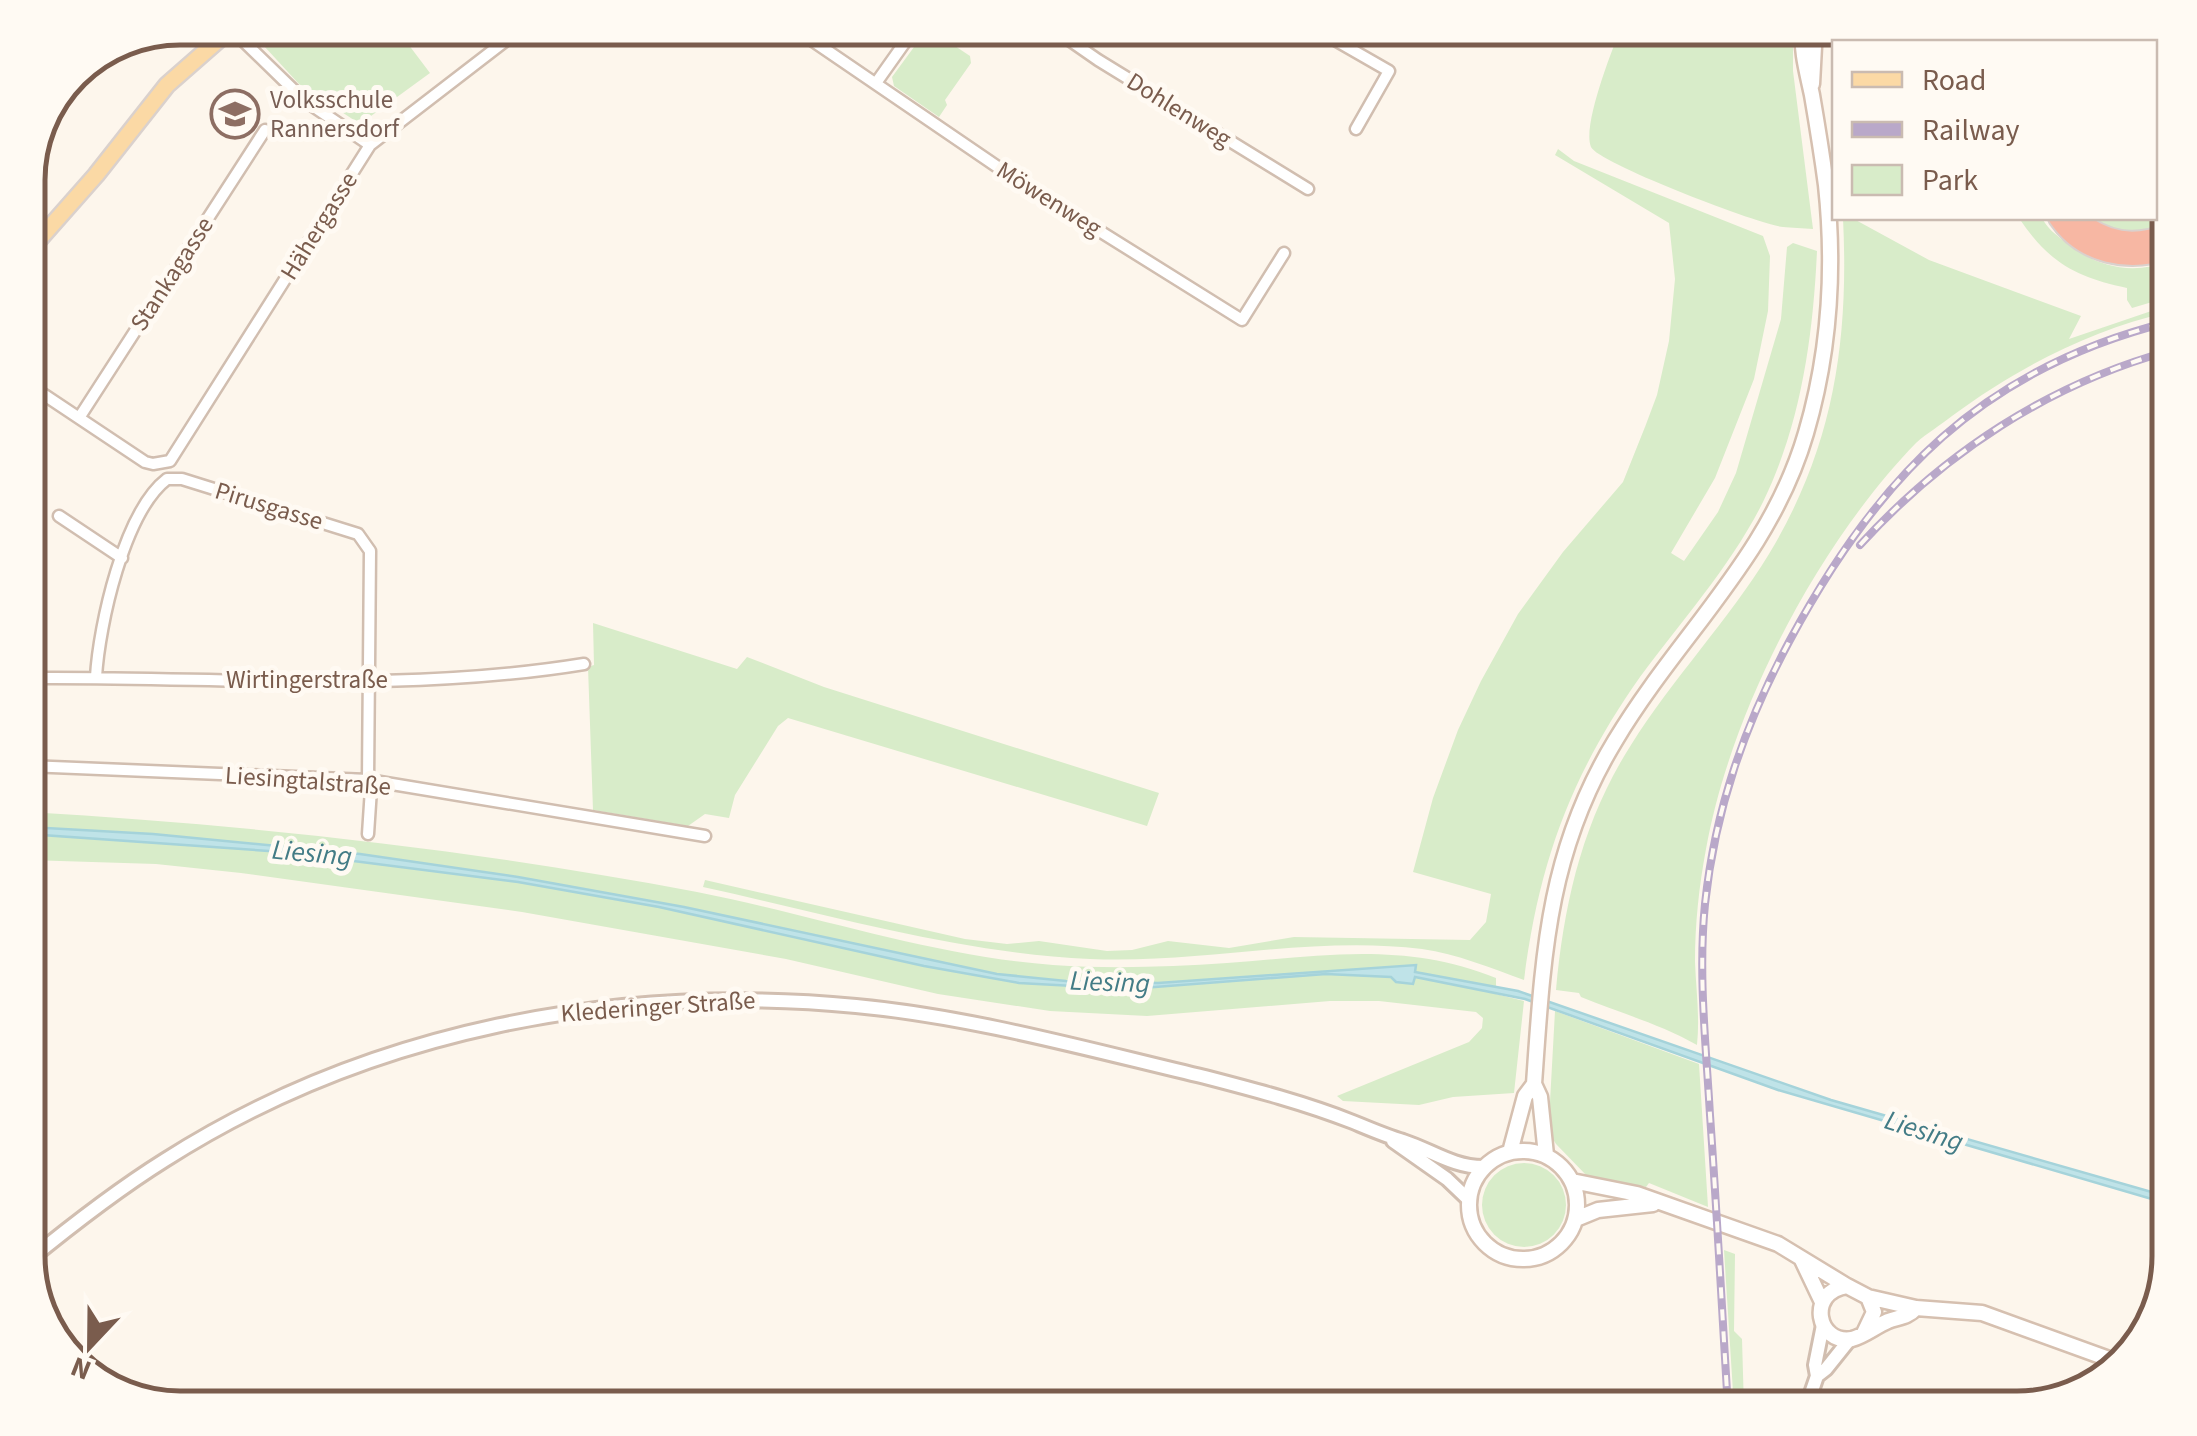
<svg xmlns="http://www.w3.org/2000/svg" width="2197" height="1436" font-family="'Source Sans 3',sans-serif">
	<style>
		.green { fill: #d8ecc9 }
		.water { fill: #bfe3e8; stroke: #a5d3da; stroke-width: 2.5 }
		.lines { fill: none; stroke-linecap: round; stroke-linejoin: round }
		.minor-casing { stroke: #d1beb0; stroke-width: 15 }
		.tertiary-casing { stroke: #d1beb0; stroke-width: 18 }
		.secondary-casing { stroke: #d6c0b0; stroke-width: 19 }
		.primary-casing { stroke: #dad1cd; stroke-width: 20 }
		.motorway-casing { stroke: #dad1cd; stroke-width: 22 }
		.minor { stroke: #fff; stroke-width: 10 }
		.tertiary { stroke: #fff; stroke-width: 12 }
		.secondary { stroke: #fff; stroke-width: 14 }
		.primary { stroke: #fbd9a5; stroke-width: 15 }
		.motorway { stroke: #f7b7a3; stroke-width: 18 }
		.rail-casing { stroke: #b9a8c9; stroke-width: 8 }
		.rail { stroke: #fffaf3; stroke-width: 4; stroke-dasharray: 11; stroke-linecap: butt }
		.labels { text-anchor: middle; dominant-baseline: central; stroke-width: 10; stroke-linejoin: round; paint-order: stroke }
		.education-label { font-size: 25px; fill: #785e54; stroke: #fffaf3; text-anchor: start }
		.street-label { font-size: 25px; fill: #7a5c4d; stroke: #fffaf3 }
		.water-label { font-size: 28px; font-style: italic; fill: #437c86; stroke: #fffaf3 }
		.rim { fill: none; stroke: #7a5c4d; stroke-width: 5 }
	</style>
	<rect width="100%" height="100%" fill="#fdf6ec"/>
	<path class="green" d="M265,28H396L430,73L360,124L299,84L264,46Z
		M928,28L970,56L971,63L945,100L947,105L939,117L894,86L892,77Z
		M1621,28H1793V71L1813,229C1803,228 1791,228 1783,227C1760,225 1598,163 1591,147C1582,126 1612,50 1621,28Z
		M2155,123L2169,179V229L2127,238L2084,218H2154Z
		M1558,149L1574,161L1763,236L1770,256L1768,311L1754,379L1715,478L1671,553L1684,561L1718,512L1736,473L1781,319L1787,247L1793,243L1817,251C1813,337 1801,424 1763,502C1731,566 1682,620 1640,677C1571,775 1539,862 1524,980C1491,968 1457,954 1422,949C1312,935 1201,964 1090,959C959,953 831,915 703,887L705,880L965,939L1007,944L1039,941L1107,951L1132,950L1168,941L1229,948L1294,937L1470,940L1486,922L1491,894L1413,872L1433,798L1458,730L1481,681L1518,614L1563,552L1623,482L1645,427L1657,395L1669,341L1675,279L1669,223L1555,155Z
		M1843,218H1852L1929,260L2081,316L2069,339L2169,305V312C2090,330 2017,368 1952,416C1941,425 1927,433 1916,443C1818,544 1731,710 1706,849C1699,886 1695,924 1695,962C1696,989 1700,1017 1697,1045C1660,1024 1620,1013 1581,997L1579,993L1556,990C1564,902 1583,820 1631,745C1673,678 1728,621 1769,554C1834,446 1849,341 1843,218Z
		M2019,218H2042C2047,228 2055,234 2064,241C2096,267 2129,275 2169,262V297L2132,308L2127,300V288C2076,277 2049,263 2019,218Z
		M593,623L737,669L747,657L824,687L1159,793L1147,826L788,718L778,726L735,795L729,818L705,814L688,826L593,810L588,667L594,665Z
		M28,812C252,825 476,850 697,892C815,915 932,956 1053,965C1110,969 1169,967 1227,963C1321,956 1405,941 1496,978V994L1524,1001L1514,1093L1453,1097L1419,1105L1343,1101L1337,1096L1469,1042L1482,1028L1483,1018L1476,1012L1379,1001H1330L1147,1016L1050,1011L938,994L786,959L522,912L241,873L156,864L28,860Z
		M1555,1011L1699,1064L1708,1207L1649,1183L1646,1187L1586,1175L1556,1144L1551,1136L1549,1120Z
		M1482 1205a42 42 0 1 1 84 0a42 42 0 1 1-84 0Z
		M1724,1250L1735,1254L1734,1331L1742,1339L1744,1408H1734Z"/>
	<path class="water" d="M28,827L153,834L360,854L518,877L684,907L997,974L1066,981L1158,983L1416,965L1415,972L1518,991L1831,1100L2169,1197V1204L1778,1090L1525,999L1415,977L1413,984L1396,982L1391,977L1326,974L1129,989L1019,983L924,966L659,907L518,882L283,852L28,834Z"/>
	<g class="lines">
		<g class="minor-casing">
			<path id="minor" d="M230,28L304,100L370,145
				M491,28L501,42
				M794,28L1005,172L1242,320L1284,253
				M1052,28L1098,60L1308,189
				M1314,28L1389,71L1356,129
				M876,83L915,28
				M28,384L145,462L153,464L170,461L370,145L522,28
				M79,418L265,130
				M59,516L122,558
				M96,677C99,625 124,512 167,479H182L358,534L370,551L368,780L371,789L368,834
				M28,678C214,676 400,694 584,664
				M28,766L368,780L705,836"/>
		</g>
		<g class="tertiary-casing">
			<path id="tertiary" d="M1393,1141L1447,1179L1469,1200
				M28,1261C72,1225 117,1190 165,1160C369,1030 617,983 856,1006C973,1017 1090,1050 1205,1077C1255,1090 1305,1103 1353,1122C1370,1129 1386,1136 1403,1141C1431,1150 1453,1167 1483,1167
				M1817,1376L1826,1369L1850,1339
				M1806,1408L1817,1376L1815,1365L1823,1325"/>
		</g>
		<g class="secondary-casing">
			<path id="secondary" d="M1812,84L1815,28
				M1469 1205a54 54 0 1 1 108 0a54 54 0 1 1-108 0Z
				M1510,1152L1525,1096L1534,1084
				M1546,1155L1540,1097L1534,1084C1543,957 1547,853 1615,741C1679,634 1770,557 1806,433C1830,351 1835,269 1826,185C1822,155 1817,124 1812,95C1807,71 1801,52 1803,28
				M1572,1181L1637,1194L1778,1244L1847,1286
				M1576,1219L1598,1210L1653,1204
				M1802,1260L1822,1302
				M1868,1297L1916,1308L1982,1313L2120,1363
				M1864,1333L1874,1312L1868,1297L1847,1286C1806,1292 1817,1345 1852,1339C1864,1336 1876,1326 1888,1321C1899,1317 1908,1317 1916,1308"/>
		</g>
		<g class="primary-casing">
			<path id="primary" d="M28,252L96,175L167,85L232,28"/>
		</g>
		<g class="motorway-casing">
			<path id="motorway" d="M2007,28V42
				M2023,42V29
				M2058,218C2083,255 2128,263 2169,250
				M2076,218C2106,242 2133,247 2169,233"/>
		</g>
		<use href="#minor" class="minor"/>
		<use href="#tertiary" class="tertiary"/>
		<use href="#secondary" class="secondary"/>
		<use href="#primary" class="primary"/>
		<use href="#motorway" class="motorway"/>
		<g class="rail-casing">
			<path id="rail" d="M1860,545C1944,453 2049,384 2169,351
				M1728,1408C1722,1311 1717,1213 1710,1115C1706,1045 1698,974 1705,904C1715,809 1745,724 1790,640C1878,476 1983,368 2169,322"/>
		</g>
		<use href="#rail" class="rail"/>
	</g>
	<defs>
		<g id="school-ring" transform="scale(2.5)"><circle r="9.5" fill="#fffaf3" stroke="#8d6e63" stroke-width="1.5"/><path d="M0-5L7-2L0 1L-7-2ZM-4 1L0 2.5L4 1V4Q0 6-4 4Z" fill="#8d6e63"/></g>
	</defs>
	<g fill-rule="evenodd">
		<use href="#school-ring" x="235" y="114"/>
	</g>
	<g class="labels">
		<g class="education-label">
			<text x="270" y="100">Volksschule<tspan x="270" dy="29">Rannersdorf</tspan></text>
		</g>
		<g class="street-label">
			<text transform="translate(1179 110) rotate(32)">Dohlenweg</text>
			<text transform="translate(1049 199) rotate(32)">Möwenweg</text>
			<text transform="translate(319 226) rotate(-58)">Hähergasse</text>
			<text transform="translate(172 274) rotate(-57)">Stankagasse</text>
			<text transform="translate(269 506) rotate(17)">Pirusgasse</text>
			<text x="307" y="680">Wirtingerstraße</text>
			<text transform="translate(308 781) rotate(4)">Liesingtalstraße</text>
			<text transform="translate(658 1007) rotate(-4)">Klederinger Straße</text>
		</g>
		<g class="water-label">
			<text transform="translate(312 853) rotate(5)">Liesing</text>
			<text transform="translate(1110 982) rotate(2)">Liesing</text>
			<text transform="translate(1924 1131) rotate(17)">Liesing</text>
		</g>
	</g>
	<path d="M0 0H2197V1436H0ZM180 45H2017A135 135 0 0 1 2152 180V1256A135 135 0 0 1 2017 1391H180A135 135 0 0 1 45 1256V180A135 135 0 0 1 180 45Z" fill="#fffaf3" fill-rule="evenodd"/>
	<path class="rim" d="M180 45H2017A135 135 0 0 1 2152 180V1256A135 135 0 0 1 2017 1391H180A135 135 0 0 1 45 1256V180A135 135 0 0 1 180 45Z"/>
	<rect x="1832" y="40" width="325" height="180" fill="#fffaf3" stroke="#cabbb1" stroke-width="2.5"/>
	<rect x="1852" y="72" width="50" height="15" fill="#fbd9a5" stroke="#cabbb1" stroke-width="2.5"/>
	<text x="1922" y="90" font-size="30" fill="#7a5c4d">Road</text>
	<rect x="1852" y="122" width="50" height="15" fill="#b9a8c9" stroke="#cabbb1" stroke-width="2.5"/>
	<text x="1922" y="140" font-size="30" fill="#7a5c4d">Railway</text>
	<rect x="1852" y="165" width="50" height="30" fill="#d8ecc9" stroke="#cabbb1" stroke-width="2.5"/>
	<text x="1922" y="190" font-size="30" fill="#7a5c4d">Park</text>
	<g transform="translate(90 1346) rotate(202)" stroke="#fffaf3" stroke-width="8" paint-order="stroke">
	<path d="M0-8L18 38L0 25L-18 38Z" fill="#7a5c4d"/>
	<text y="-15" font-size="28" font-weight="bold" text-anchor="middle" fill="#7a5c4d">N</text>
	</g>
</svg>
